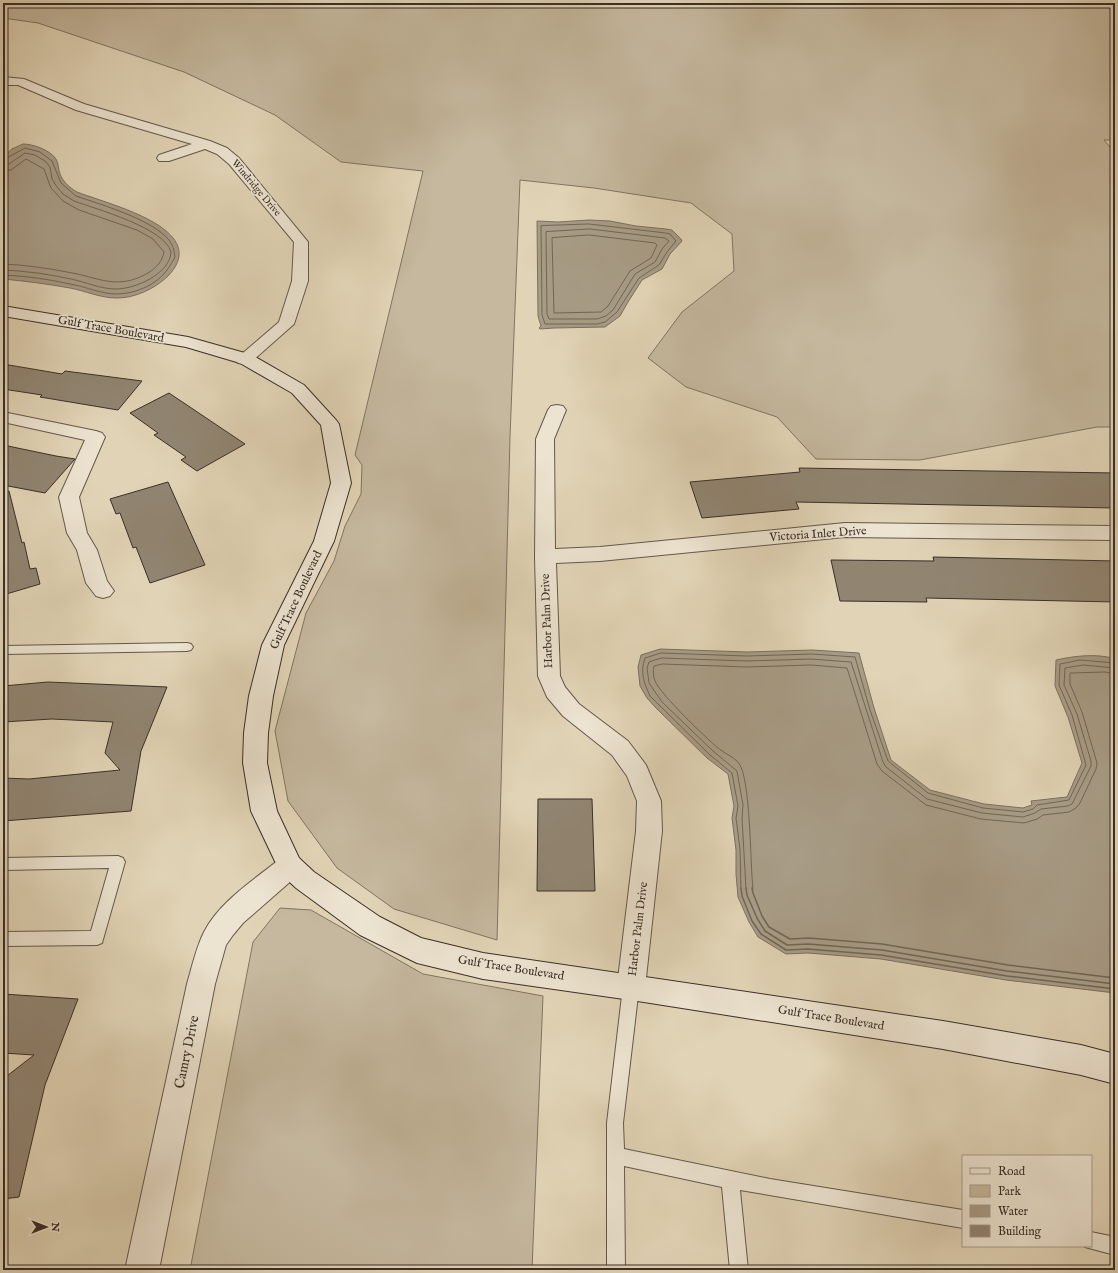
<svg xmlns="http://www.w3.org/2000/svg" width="1118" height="1273" font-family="'IM FELL English',serif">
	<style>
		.green { fill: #c5b89e; stroke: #807463 }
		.water { fill: #a89c86; stroke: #7c7060 }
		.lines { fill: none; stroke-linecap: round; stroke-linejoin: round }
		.shore-far1 { stroke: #716657; stroke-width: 1 }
		.shore { stroke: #716657; stroke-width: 1.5 }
		.building { fill: #918572; stroke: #3a2f28 }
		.lane-casing { stroke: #64584c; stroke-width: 2 }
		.street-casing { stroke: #64584c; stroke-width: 2 }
		.secondary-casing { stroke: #3a2f28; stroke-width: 2 }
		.lane { fill: #ece3d0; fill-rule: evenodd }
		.street { fill: #ece3d0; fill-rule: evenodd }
		.secondary { fill: #ece3d0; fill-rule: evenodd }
		.labels { text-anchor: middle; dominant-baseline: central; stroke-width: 3.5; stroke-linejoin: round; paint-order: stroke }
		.far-street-label { font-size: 10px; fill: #3a2f28; stroke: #ece3d0 }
		.street-label { font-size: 12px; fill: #3a2f28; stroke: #ece3d0 }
		.near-street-label { font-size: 14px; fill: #3a2f28; stroke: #ece3d0 }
	</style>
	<rect width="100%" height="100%" fill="#e1d4b6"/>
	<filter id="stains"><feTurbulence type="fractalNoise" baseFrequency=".005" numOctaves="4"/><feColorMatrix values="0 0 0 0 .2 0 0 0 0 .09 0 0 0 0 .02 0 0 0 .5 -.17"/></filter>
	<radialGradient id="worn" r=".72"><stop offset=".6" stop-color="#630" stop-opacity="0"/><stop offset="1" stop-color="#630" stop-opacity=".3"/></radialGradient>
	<path class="green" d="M3,3H1104L1115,14V140H1104L1115,153V427H1097L920,460L816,459L777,417L686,387L648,358L682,312L734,271L732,234L691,203L594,188L520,180L510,437L497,940L394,909L337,868L288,801L275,731L306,613L334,561L345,526L361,494L362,465L355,455L423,171L341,162L275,115L184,72L38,23L3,18Z
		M280,908L311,910L423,974L543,996L532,1270H190L253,942Z"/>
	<path class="water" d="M23,144C33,144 50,150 56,159C59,164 58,169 60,174C63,182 70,188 77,192C107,204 215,229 167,277C154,289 135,298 117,298C100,298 86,291 70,288C48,284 25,281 3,279V157L12,149Z
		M589,220L610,221L636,226L666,229L672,230L681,239L682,241L670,254L662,269L642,280L628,302L620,316L605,327L554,328L540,329L539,328L541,326L538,316L537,221L558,222Z
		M660,649L747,652L812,650L859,653L874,708L891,760L930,790L984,804L1023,808L1032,805L1031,801L1067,797L1082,763L1068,717L1055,686L1056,660C1074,656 1098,653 1115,659V993L1006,980L881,959L808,953L786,954L758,937L749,922L738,897L736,874V850L732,818L734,806L728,774L707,758L656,708L647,698L640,686L638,667L641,655Z"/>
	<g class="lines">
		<path class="shore-far1" d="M3,160L25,148L40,152L52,161L61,183L76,196C99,204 162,222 172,245C174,248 174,253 175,257C173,261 170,266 167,270C154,288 127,297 106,293C94,291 83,286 70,284C48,279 26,276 3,275
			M3,165L9,164L25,153L35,155L45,161L50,167L52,179L57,187L63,194L74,201C96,209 165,228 171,252C170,274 135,289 116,289C100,289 86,282 71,279C48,274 26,271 3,270
			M3,171L11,170L26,159L44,169L51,188L63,201L79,210L137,230L153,239L164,252C162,262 156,268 148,273C117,291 98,277 67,272C46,268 25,265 3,264
			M589,224L666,233L670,234L676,241L667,252L659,265L639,278L617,312L605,322L597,324H545L542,315L541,226Z
			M590,229L665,238L669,241L662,249L655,262L635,274L613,310L606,316L597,319H549L547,314L546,232Z
			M589,235L655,243L657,245L651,258L630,271L608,306L601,312L554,313L552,238Z
			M741,889L740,849L736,818L738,806L732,773L710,755L650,696C644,683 640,672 645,658L661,653L747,656L812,654L855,657L870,710L888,761L928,793L983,808L1023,812L1033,809L1037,805L1069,800L1086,765L1072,715L1059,685L1060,664L1080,660L1115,663
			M746,889L742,818L743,805L737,771L713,751L662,702L649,683L647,668L649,662L661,658L747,661L811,659L851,662L883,762L886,767L927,799L982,813L1023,817L1035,813L1041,809L1068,806L1072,804L1091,766V761L1077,714L1064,685L1065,668L1083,665L1115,668
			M753,889C750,865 751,776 738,762C732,756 724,753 718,748C705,737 661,695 655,681C653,677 653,670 654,666L662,664L747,667L811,665L847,668L877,764L882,771L926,805L981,819L1024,823L1037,819L1043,815L1069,812L1076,808L1080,803L1096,769L1097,763L1082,712L1070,684V673L1105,672L1115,674"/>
		<path class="shore" d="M741,888L742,896L752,921L761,934L786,950L808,949L881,955L1007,976L1115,989
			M746,888L747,895L757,918L765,931L787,945L808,944L882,950L1007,971L1115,984
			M752,888L753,893L762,916L769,927L790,939L809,938L882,944L1008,965L1115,978"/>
	</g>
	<path class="building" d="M3,364L62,374L65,371L142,381L118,410L40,397L42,395L3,389Z
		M169,393L245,444L197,471L181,460L186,457L154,435L158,433L130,413Z
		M3,445L56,456L75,459L45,493L3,485Z
		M799,468L1115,473V508L796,502L799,509L702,518L690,482L800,472Z
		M168,482L205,565L150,583L136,547L133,548L120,513L116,514L110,499Z
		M9,491L22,543L24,542L30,569L36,568L40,584L3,595V492Z
		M933,557L1115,561V602L926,598L927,602L840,601L831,560L934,561Z
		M48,682L167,687L141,751L131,811L3,821V778L29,779L120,770L105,753L113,722L52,719L3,722V686Z
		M538,799H592L595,891H537Z
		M3,994L78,999L45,1085L19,1197L3,1199V1079L34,1055L3,1053Z"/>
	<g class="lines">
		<g class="lane-casing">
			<path id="lane" d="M187,643L191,644L193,647L191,650L187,651L3,654V646Z
				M118,856L123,858L125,862L102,943L97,945L3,946V932L91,931L109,868L3,870V858Z
				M631,980L636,982L639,987L623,1123L624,1149L770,1179L963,1210V1228L740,1190L748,1270H730L722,1187L624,1166L625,1270H607V1123L623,987L626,982Z
				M1091,1232L1115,1237V1255L1085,1247L1084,1246H1091Z"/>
		</g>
		<g class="street-casing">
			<path id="street" d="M3,77L24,79L84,104L210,141L227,148L239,158L308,242V281L294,324L250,363L244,364L238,363L236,359L279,322L292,281L294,242L229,164L217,154L205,149L169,161H159L157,158L159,155L192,144L76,110L18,85H3Z
				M557,405L563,406L566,410L554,439L555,549L600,547L845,523L1115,526V540L845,537L600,561L556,563L560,676L565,687L579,704L628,741L646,765L661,801L662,831L645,987L641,996L631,1000L621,996L617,987L636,831L637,801L627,776L612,755L563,716L547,697L538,676L535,557L536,439L548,410L551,406Z
				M3,412L96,431L102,433L105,437L79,497L87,533L97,550L107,581L114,591L110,596L103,598L96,596L86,583L77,550L67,533L59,497L85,440L3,422Z
				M290,855L299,858L303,866L299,874L243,923L233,935L226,945L215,984L159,1270H125L187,984C192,967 196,948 204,932C220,901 254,880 281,858Z"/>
		</g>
		<g class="secondary-casing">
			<path id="secondary" d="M3,306L188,337L252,355L304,385L336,420L339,424L351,483L334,541L284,645L273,696L268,733L267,763L277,811L299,858L314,872L380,917L421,938L483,953L943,1021L1081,1045L1115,1054V1084L1081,1075L943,1049L631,1000L483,979L417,963L360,935L296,888L281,874L251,811L243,763L244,733L249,696L262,645L314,541L331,483L321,425L292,393L240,363L186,347L3,316Z"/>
		</g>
		<use href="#lane" class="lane"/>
		<use href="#street" class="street"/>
		<use href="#secondary" class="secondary"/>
	</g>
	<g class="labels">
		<g class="far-street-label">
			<text transform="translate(256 188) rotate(50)">Windridge Drive</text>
		</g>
		<g class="street-label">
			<text transform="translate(111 329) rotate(10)">Gulf Trace Boulevard</text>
			<text transform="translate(818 534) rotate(-4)">Victoria Inlet Drive</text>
			<text transform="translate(296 600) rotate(-65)">Gulf Trace Boulevard</text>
			<text transform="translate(547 621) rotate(-92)">Harbor Palm Drive</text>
			<text transform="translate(638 929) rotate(-83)">Harbor Palm Drive</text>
			<text transform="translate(511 968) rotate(9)">Gulf Trace Boulevard</text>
			<text transform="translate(831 1018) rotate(9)">Gulf Trace Boulevard</text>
		</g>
		<g class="near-street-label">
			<text transform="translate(187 1052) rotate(-78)">Camry Drive</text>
		</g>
	</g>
	<rect width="1118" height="1273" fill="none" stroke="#e1d4b6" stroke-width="16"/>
	<rect x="4" y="4" width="1110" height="1265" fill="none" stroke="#3a2f28" stroke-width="2"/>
	<rect x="8" y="8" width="1102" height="1257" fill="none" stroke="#3a2f28"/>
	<rect x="962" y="1155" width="130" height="92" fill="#ece3d0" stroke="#a59b8d"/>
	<rect x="970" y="1168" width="20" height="6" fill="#ece3d0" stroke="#a59b8d"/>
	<text x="998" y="1175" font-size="12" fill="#3a2f28">Road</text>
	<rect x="970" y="1185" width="20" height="12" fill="#c5b89e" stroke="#a59b8d"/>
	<text x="998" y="1195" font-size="12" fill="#3a2f28">Park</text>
	<rect x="970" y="1205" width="20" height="12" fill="#a89c86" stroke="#a59b8d"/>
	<text x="998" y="1215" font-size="12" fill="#3a2f28">Water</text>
	<rect x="970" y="1225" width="20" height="12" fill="#918572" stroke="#a59b8d"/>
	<text x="998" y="1235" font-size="12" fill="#3a2f28">Building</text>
	<g transform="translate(46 1227) rotate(90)" stroke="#ece3d0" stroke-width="3" paint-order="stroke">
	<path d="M0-3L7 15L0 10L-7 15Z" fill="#3a2f28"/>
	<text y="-6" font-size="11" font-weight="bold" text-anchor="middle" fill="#3a2f28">N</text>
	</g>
	<rect width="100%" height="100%" filter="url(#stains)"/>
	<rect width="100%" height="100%" fill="url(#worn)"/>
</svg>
